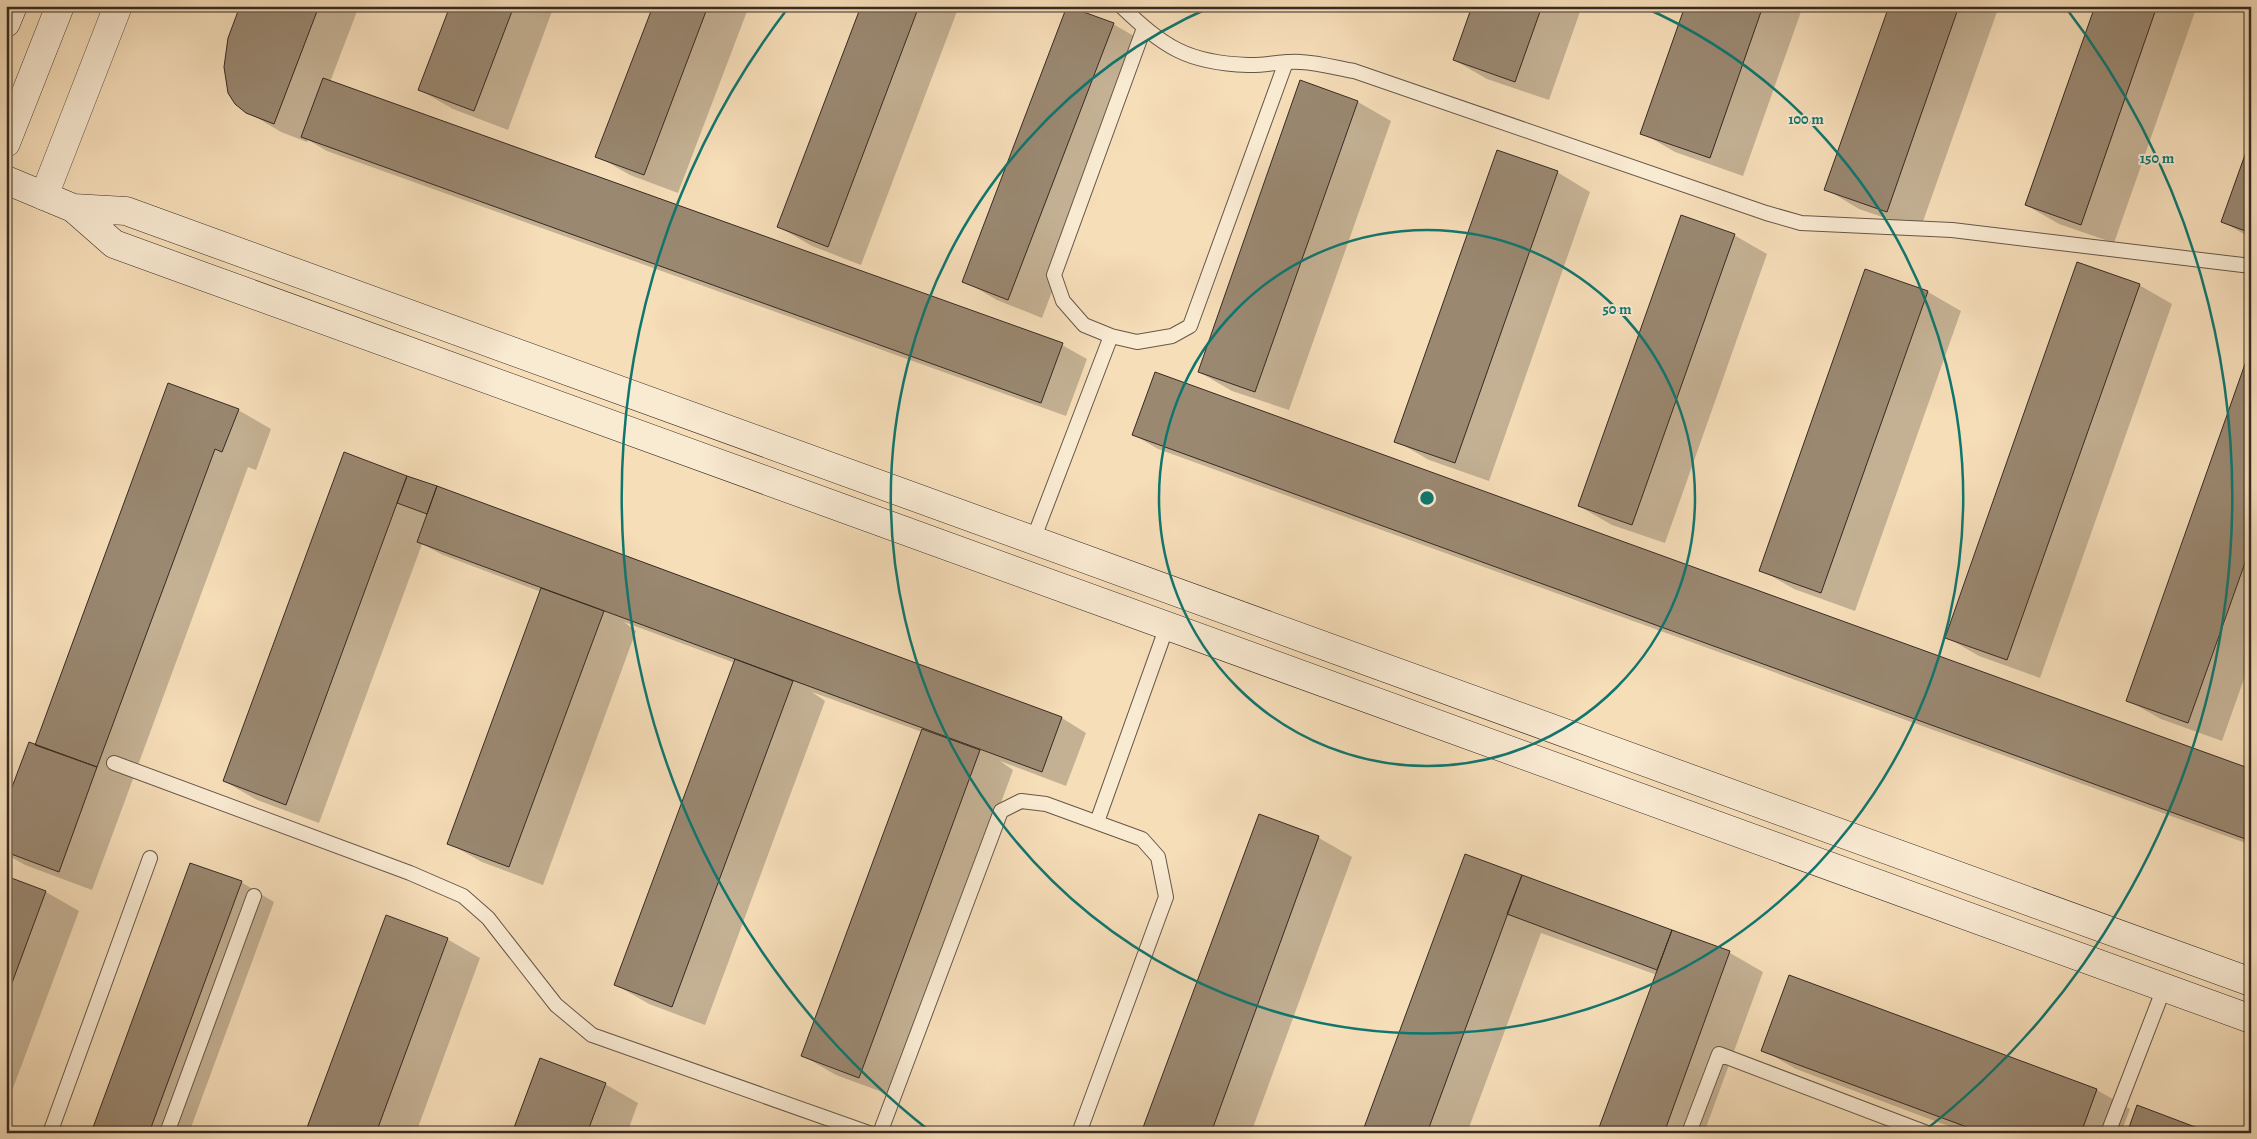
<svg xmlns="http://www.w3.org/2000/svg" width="2257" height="1139" font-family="Alegreya,serif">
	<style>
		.shadow { fill: #0003 }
		.building { fill: #9a8871; stroke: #372a24 }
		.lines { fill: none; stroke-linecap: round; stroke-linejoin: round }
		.lane-casing { stroke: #675749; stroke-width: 16 }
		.street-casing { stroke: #675749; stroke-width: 29 }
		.secondary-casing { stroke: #372a24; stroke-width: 29 }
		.lane { stroke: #f9ead2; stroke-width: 14 }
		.street { stroke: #f9ead2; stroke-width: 28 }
		.secondary { stroke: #f9ead2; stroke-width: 28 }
		.ring { fill: none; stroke: #0f766e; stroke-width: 2.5 }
		.centre { fill: #0f766e; stroke: #f9ead2; stroke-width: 2.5 }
		.ring-label { font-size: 15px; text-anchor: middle; font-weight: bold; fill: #0f766e; stroke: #f9ead2; stroke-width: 4; stroke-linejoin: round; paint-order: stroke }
	</style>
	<rect width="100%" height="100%" fill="#f6deb9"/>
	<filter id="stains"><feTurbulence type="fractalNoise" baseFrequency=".004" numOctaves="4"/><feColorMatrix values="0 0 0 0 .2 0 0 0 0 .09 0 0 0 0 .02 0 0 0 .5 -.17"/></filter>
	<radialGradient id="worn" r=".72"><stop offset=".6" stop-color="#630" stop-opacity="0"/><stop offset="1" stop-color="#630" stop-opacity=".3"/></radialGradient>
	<path class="shadow" d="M242,6H359L330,82L1062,345L1087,359L1066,416L327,151L308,140L307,142L281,132L247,112Z
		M451,6H554L508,130L453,109L420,90Z
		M654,6H749L678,193L630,175L597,156Z
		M862,6H959L861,265L812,246L779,227Z
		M1473,6H1582L1549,100L1487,79L1454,60Z
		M1686,6H1803L1743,176L1675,152L1642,133Z
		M1890,6H1999L1920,230L1859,209L1826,189Z
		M2096,6H2197L2114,243L2059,224L2026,205Z
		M1113,24L1146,43L1042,318L997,300L964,281Z
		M1358,102L1391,121L1289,410L1232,391L1199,372Z
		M2251,142V238L2223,222Z
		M1557,172L1590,192L1489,481L1429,460L1396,441Z
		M1734,235L1767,254L1665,543L1612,525L1579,506Z
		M2139,285L2172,304L2040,678L1979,656L1946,637Z
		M1928,292L1961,311L1855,611L1794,589L1761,570Z
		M2251,351V659L2222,741L2161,719L2127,700Z
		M238,410L271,429L256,470L248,467L92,890L25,865L6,854V807L36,746Z
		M1134,435L2251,771V845L1158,449Z
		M345,454L1062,718L1086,733L1066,786L1000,761L1013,770L893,1096L836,1075L803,1056L922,732L812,692L825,701L705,1025L649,1004L616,985L735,663L624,622L636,631L543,885L482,862L448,843L541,592L443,555L422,544L319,823L257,800L224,781Z
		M1259,816L1319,838L1352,857L1251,1133H1143Z
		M1466,855L1730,953L1763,972L1704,1133H1599L1657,975L1541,933L1467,1133H1364Z
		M6,878L46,892L79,911L6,1107Z
		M241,882L274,902L189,1133H92Z
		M447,939L480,958L416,1133H307Z
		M1789,977L2097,1090L2130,1109L2121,1133H1967L1796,1069L1763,1050Z
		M605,1084L638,1103L627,1133H513Z"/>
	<path class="building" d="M240,6H319L274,124L246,113L235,104L228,93L224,67L228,38Z
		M450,6H514L474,111L418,90Z
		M653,6H708L644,175L595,157Z
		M861,6H919L828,247L777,227Z
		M1067,6L1114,23L1008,300L962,282Z
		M1472,6H1542L1515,82L1453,60Z
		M1685,6H1763L1710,158L1640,134Z
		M1889,6H1959L1887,212L1824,190Z
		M2095,6H2157L2081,225L2025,205Z
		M323,78L1063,343L1041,403L301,137Z
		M1300,80L1358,101L1255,392L1198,372Z
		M2251,138V233L2221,222Z
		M1497,150L1558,171L1455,463L1394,442Z
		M1681,215L1735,234L1632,525L1578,506Z
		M2077,262L2140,284L2007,660L1945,638Z
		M1865,269L1928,291L1821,593L1759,571Z
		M2251,347V546L2188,723L2126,701Z
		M1155,372L2251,769V841L1132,435Z
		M168,383L239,409L222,452L215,449L97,767L35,745Z
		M344,452L407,476L286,805L223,781Z
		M407,476L437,486L427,514L397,503Z
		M437,486L1062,717L1042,772L417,542Z
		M541,588L604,611L509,867L447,844Z
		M735,659L793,681L672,1007L614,985Z
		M922,729L980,750L859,1078L801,1056Z
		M29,742L97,767L59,872L6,852V803Z
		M1259,814L1319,836L1211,1133H1141Z
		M1465,854L1522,875L1427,1133H1362Z
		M190,863L242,881L149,1133H91Z
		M1522,875L1672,930L1657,970L1507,914Z
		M6,876L46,891L6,999Z
		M386,915L448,938L376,1133H305Z
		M1672,930L1730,951L1664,1133H1597Z
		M1789,975L2097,1089L2081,1133H1983L1761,1051Z
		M540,1058L606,1083L587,1133H512Z
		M2137,1105L2211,1133H2127Z"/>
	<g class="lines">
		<g class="lane-casing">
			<path id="lane" d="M1121,6C1164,47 1187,63 1248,65C1266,66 1283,60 1301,62C1319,63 1337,68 1354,71L1766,213L1801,223L1952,230L2251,266
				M1144,28L1054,275L1063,301L1084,325L1111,336L1137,342L1172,336L1190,326L1286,62
				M1033,540L1111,336
				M114,763L410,873L463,896L488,918L556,1005L592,1035L869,1133
				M1097,822L1167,626
				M50,1133L150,858
				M167,1133L254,896
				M880,1133L1001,811L1021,801L1046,804L1142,839L1158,857L1166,897L1079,1133
				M1689,1133L1719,1054L1927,1133
				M2108,1133L2164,988"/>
		</g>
		<g class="street-casing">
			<path id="street" d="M44,196L118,6"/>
		</g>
		<g class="secondary-casing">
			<path id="secondary" d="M6,23L13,6
				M6,143L60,6
				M6,180L73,208L126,211L2251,982
				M73,208L114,244L2251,1019"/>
		</g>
		<use href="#lane" class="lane"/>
		<use href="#street" class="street"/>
		<use href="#secondary" class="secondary"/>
	</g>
	<g class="ring">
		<circle cx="1427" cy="498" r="268"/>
		<path d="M1641 6A536 536 0 1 1 1213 6"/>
		<path d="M931 1132A805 805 0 0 1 788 8M2066 8A805 805 0 0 1 1923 1132"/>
	</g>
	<circle cx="1427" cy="498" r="8" class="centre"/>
	<g class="ring-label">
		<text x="1806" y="124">100 m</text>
		<text x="2157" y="163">150 m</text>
		<text x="1617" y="314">50 m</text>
	</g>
	<rect width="2257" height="1139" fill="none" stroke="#f6deb9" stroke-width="25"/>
	<rect x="8" y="8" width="2242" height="1124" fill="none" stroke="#372a24" stroke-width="2.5"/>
	<rect x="12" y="12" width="2232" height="1114" fill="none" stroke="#372a24"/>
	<rect width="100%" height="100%" filter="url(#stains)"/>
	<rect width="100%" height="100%" fill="url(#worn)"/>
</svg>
